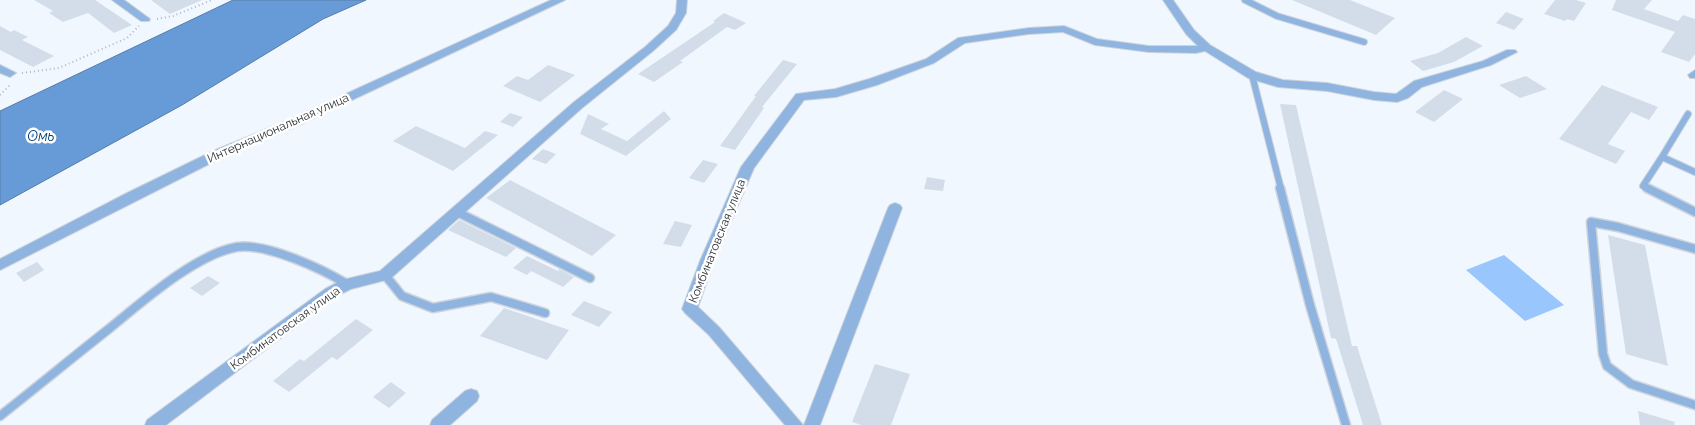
<svg xmlns="http://www.w3.org/2000/svg" width="1695" height="425" font-family="Raleway,sans-serif">
	<style>
		.green { fill: #99c7fd }
		.water { fill: #679bd8; stroke: #567ca8 }
		.building { fill: #d3ddea }
		.lines { fill: none; stroke-linecap: round; stroke-linejoin: round }
		.service-far1-casing { stroke: #ced4db; stroke-width: 8 }
		.service-casing { stroke: #ced4db; stroke-width: 11 }
		.minor-casing { stroke: #ced4db; stroke-width: 2 }
		.path { stroke: #b3b8bf; stroke-width: 2; stroke-dasharray: 1 3; stroke-linecap: butt }
		.service-far1 { stroke: #8fb4e0; stroke-width: 6 }
		.service { stroke: #8fb4e0; stroke-width: 8 }
		.minor { fill: #8fb4e0; fill-rule: evenodd }
		.labels { text-anchor: middle; dominant-baseline: central; stroke-width: 5; stroke-linejoin: round; paint-order: stroke }
		.street-label { font-size: 12px; fill: #2e3237; stroke: #fff }
		.water-label { font-size: 14px; font-style: italic; fill: #043f77; stroke: #fff }
	</style>
	<rect width="100%" height="100%" fill="#f1f7ff"/>
	<path class="green" d="M1504,255L1564,305L1525,321L1466,270Z"/>
	<path class="water" d="M233,0H366L323,19L182,105L0,205V111Z"/>
	<path class="building" d="M34,0H95L132,25L114,33L88,13L63,22L49,13L53,11Z
		M151,0H202L170,14Z
		M1292,0H1350L1395,18L1376,35Z
		M1555,0H1576L1586,3L1574,21L1567,19L1565,21L1544,14Z
		M1616,0H1652L1644,9L1678,21L1683,15L1695,19V54L1689,62L1661,52L1675,32L1612,10Z
		M1506,12L1524,19L1514,30L1496,23Z
		M724,13L746,23L735,30L727,27L680,61L683,62L654,82L638,74L715,22L713,21Z
		M0,26L11,32L14,30L28,37L22,40L54,56L33,67L0,50Z
		M1466,37L1483,46L1454,62L1423,71L1410,61L1438,53Z
		M783,60L797,64L762,107L764,108L735,150L720,146L756,96H754Z
		M548,65L575,75L540,102L503,86L517,76L528,80Z
		M1526,76L1547,89L1520,98L1499,85Z
		M1602,85L1658,107L1649,120L1631,112L1608,144L1625,151L1616,164L1559,139Z
		M1444,90L1463,99L1434,122L1415,112Z
		M1280,104L1296,105L1352,346H1357L1382,425H1363L1336,339L1331,338Z
		M664,111L671,119L626,156L580,134L588,114L609,124L601,129L627,141Z
		M510,113L523,117L513,127L500,122Z
		M416,126L465,148L485,131L498,135L453,171L393,141Z
		M543,149L556,154L546,164L532,159Z
		M703,160L718,164L704,183L689,178Z
		M927,177L945,180L943,191L924,189Z
		M510,180L616,235L592,256L486,198Z
		M459,220L516,248L506,257L448,230Z
		M675,221L692,225L681,247L663,244Z
		M1608,235L1645,245L1668,366L1626,354Z
		M527,256L558,271L559,269L574,277L563,287L531,271L527,275L513,268Z
		M37,262L44,270L24,282L16,273Z
		M208,276L220,283L202,296L190,288Z
		M584,301L612,312L599,327L571,315Z
		M504,308L569,330L547,360L480,336Z
		M356,319L373,330L337,360L332,357L289,392L273,381L300,359L304,361Z
		M875,364L910,374L891,425H861L852,422Z
		M391,382L406,393L389,408L373,397Z
		M1638,411L1675,422L1674,425H1640Z"/>
	<g class="lines">
		<g class="service-far1-casing">
			<path id="service-far1" d="M1245,0L1277,16L1364,42
				M1252,75L1281,189
				M1662,157L1688,114
				M1649,189L1643,186L1662,157L1695,172"/>
		</g>
		<g class="service-casing">
			<path id="service" d="M1280,188L1310,305L1346,425
				M1647,188L1695,212
				M457,212L590,278
				M1695,249L1618,227L1591,222L1603,354L1607,366L1631,384L1695,405
				M385,275L402,296L433,308L491,297L545,313
				M0,416C37,387 73,357 110,328C142,302 196,254 237,247C267,243 322,269 347,284"/>
		</g>
		<g class="minor-casing">
			<path id="minor" d="M112,0H124L150,19L149,21H141Z
				M551,0H565L301,124L223,157L0,270V259L125,194L213,151L293,118Z
				M677,0H687L686,13L676,30L653,51L582,108L390,279L351,289L335,297L166,425H145L147,420L325,289L342,280L380,271L574,102L645,47L668,26L676,13Z
				M1163,0H1173L1194,30L1210,45L1256,72L1283,80L1327,83L1374,92L1396,94L1414,81L1483,61L1507,50H1515L1517,52L1491,65L1422,87L1408,98L1397,102L1374,100L1327,91L1278,87L1248,78L1205,51L1196,53L1149,52L1095,45L1063,32L1029,34L965,43L934,63L877,85L836,97L804,100L754,168L714,261L698,307L719,327L803,425H785L709,335L685,313L682,309L700,261L741,167L796,94L835,89L869,79L926,59L958,38L1029,28L1064,26L1097,39L1149,46H1198L1186,34Z
				M0,65L16,73L10,77L0,73Z
				M1695,70V78H1690L1688,75Z
				M895,203L900,205L902,208L820,425H804L888,208L890,205Z
				M471,389L477,391L479,396L477,401L450,425H430L432,420L465,391Z"/>
		</g>
		<path class="path" d="M157,19L173,16L212,0
			M22,73L59,68L127,38L139,26
			M0,95L11,84"/>
		<use href="#service-far1" class="service-far1"/>
		<use href="#service" class="service"/>
		<use href="#minor" class="minor"/>
	</g>
	<g class="labels">
		<g class="street-label">
			<text transform="translate(278 128) rotate(-24)">Интернациональная улица</text>
			<text transform="translate(717 241) rotate(-68)">Комбинатовская улица</text>
			<text transform="translate(285 328) rotate(-36)">Комбинатовская улица</text>
		</g>
		<g class="water-label">
			<text x="41" y="136">Омь</text>
		</g>
	</g>
</svg>
